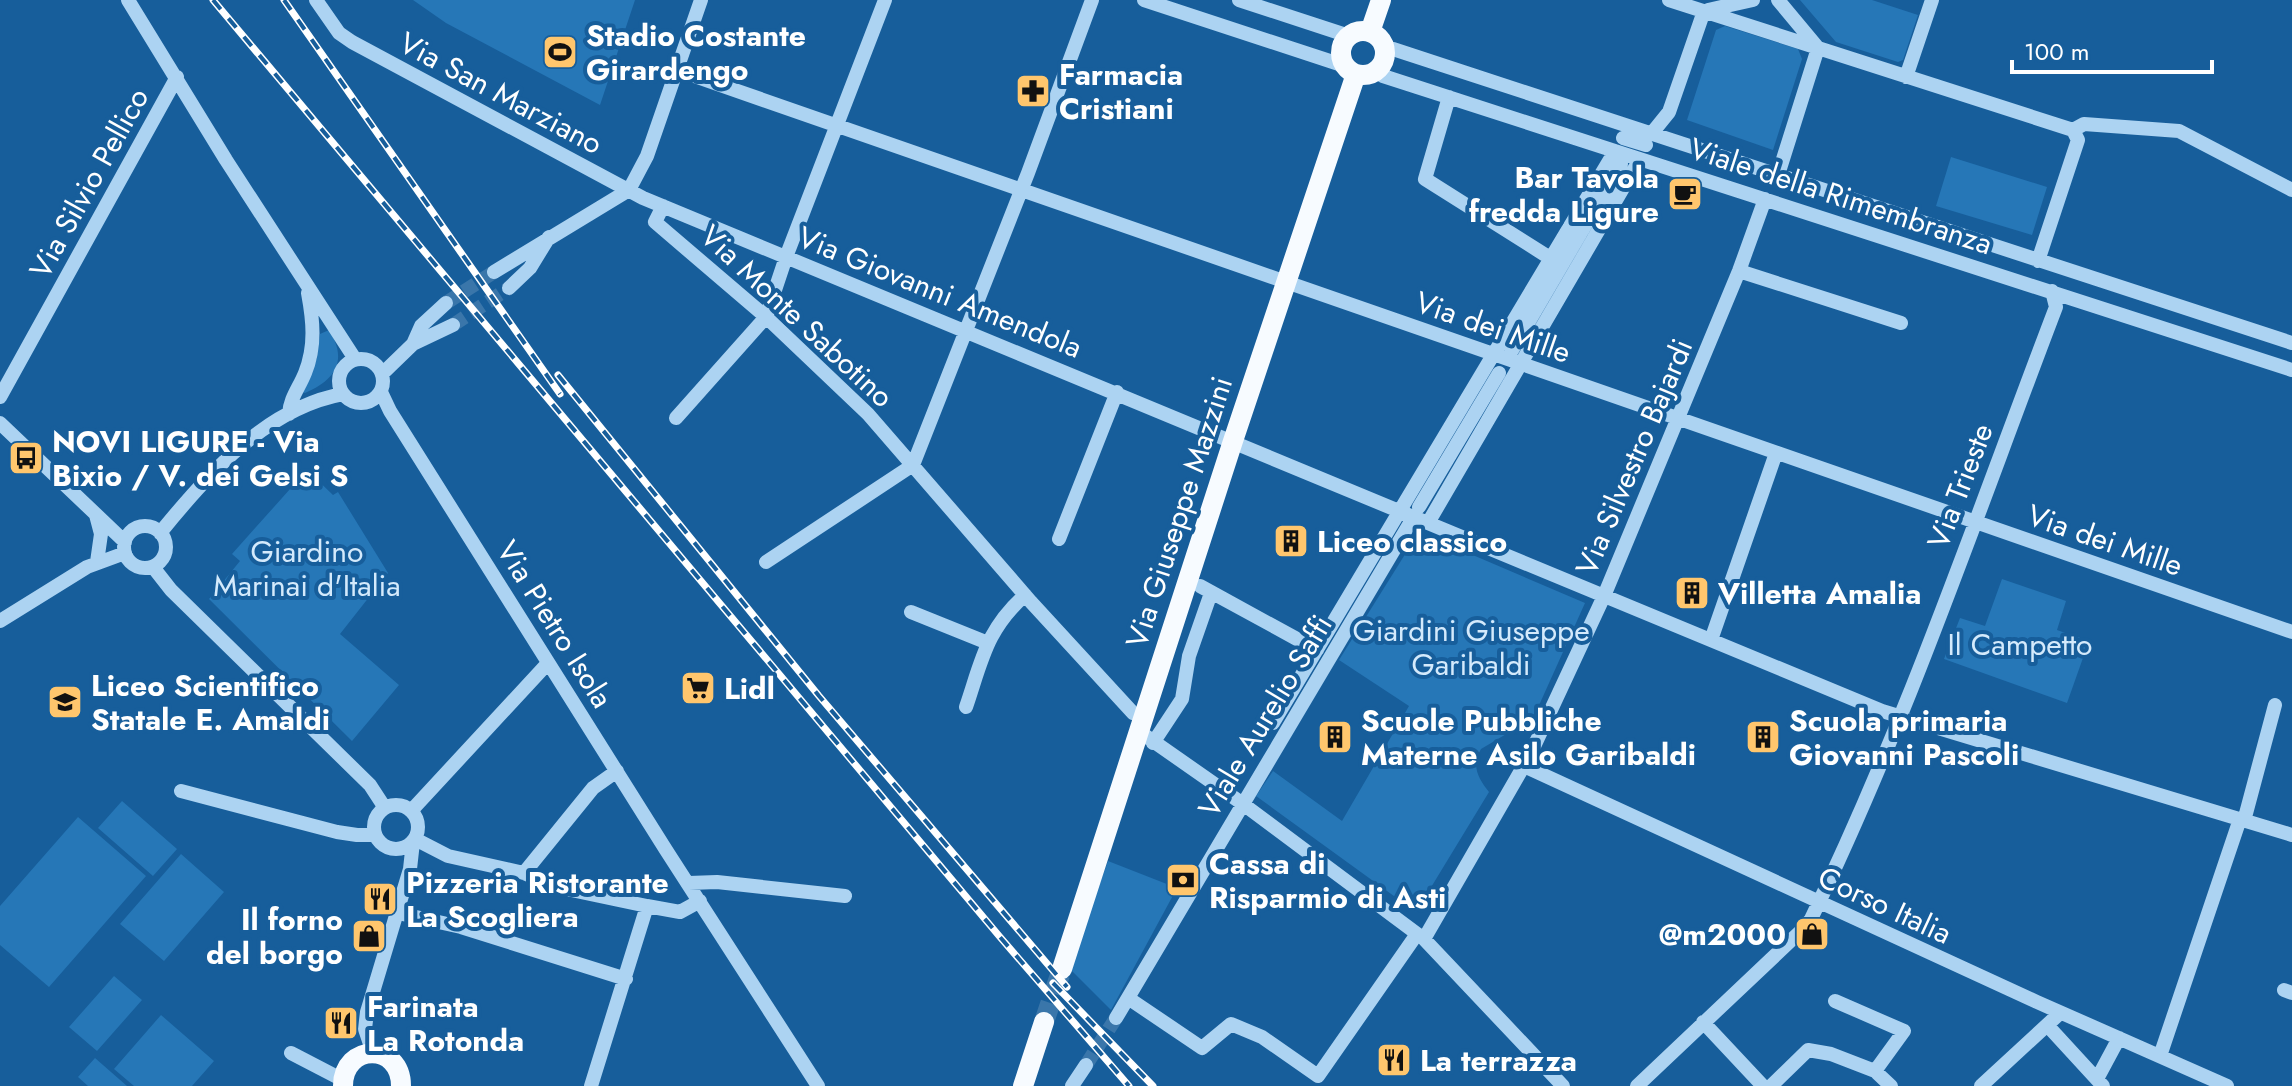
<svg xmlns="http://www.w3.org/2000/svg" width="2292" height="1086" font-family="Jost,sans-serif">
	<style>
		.green { fill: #2677b7 }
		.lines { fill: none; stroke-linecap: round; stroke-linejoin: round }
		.minor-tunnel { stroke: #3a76aa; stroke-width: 14; stroke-dasharray: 14 7; stroke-linecap: butt }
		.major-tunnel { stroke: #3a76aa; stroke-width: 20; stroke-dasharray: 20 10; stroke-linecap: butt }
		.minor { stroke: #acd3f2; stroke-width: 14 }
		.major { stroke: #f7fbff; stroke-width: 20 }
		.rail-casing { stroke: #fff; stroke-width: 7 }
		.rail { stroke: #175e9b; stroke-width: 4; stroke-dasharray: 12; stroke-linecap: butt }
		.labels { text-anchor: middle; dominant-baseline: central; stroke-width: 8; stroke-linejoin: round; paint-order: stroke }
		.poi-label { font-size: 30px; font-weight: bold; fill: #fff; stroke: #175e9b; text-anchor: start }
		.street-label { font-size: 30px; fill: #fff; stroke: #175e9b }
		.park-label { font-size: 30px; fill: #d4eafc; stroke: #175e9b }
	</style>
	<rect width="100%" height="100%" fill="#175e9b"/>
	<path class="green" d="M413,0H635L600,105L446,23Z
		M1800,0H1872L1918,15L1903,60L1898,62L1836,42Z
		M1725,26L1798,49L1802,59L1773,150L1687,120L1716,30Z
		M1951,157L2047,187L2032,235L1936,206Z
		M329,330C348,360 336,380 305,393L302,392L317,358L320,334Z
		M307,470L333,495L338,492L388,573L340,634L399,685L352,741L209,599L240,561L232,554Z
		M1419,532L1585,603L1527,732L1508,733L1481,749C1471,766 1478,778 1489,792L1416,912L1256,796L1273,771L1342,821L1409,706L1339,660Z
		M2002,579L2066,601L2057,630L2089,641L2067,703L1944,659L1960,618L1985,626Z
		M122,801L177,849L153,876L98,828Z
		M78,817L146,876L49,987L0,945V906Z
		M181,854L224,892L164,961L120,924Z
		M1108,861L1177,888L1111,1010L1069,968Z
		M114,976L142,1000L97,1051L69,1027Z
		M161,1015L214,1061L192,1086H134L114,1069Z
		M95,1058L127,1086H88L78,1077Z"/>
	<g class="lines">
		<path class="minor-tunnel" d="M446,303L494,272
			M453,325L509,288
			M1086,1065L1116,1018"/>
		<path class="major-tunnel" d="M1044,1022L1062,969"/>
		<path class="minor" d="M128,0L226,160L355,359
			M316,0L339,33L352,42L643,198L1882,711L2292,835
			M1144,0L1345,66
			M1239,0L1349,36
			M1669,0L2073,130L2078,140L2038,261
			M1778,0L1818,48
			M1708,10L1753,0
			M1384,48L1393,49L2292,343
			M677,70L2292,632
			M1375,71L1383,76L2292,370
			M1906,77L1932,0
			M1449,97L1425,179L1550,258
			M2073,130L2084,124L2179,131L2292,190
			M1652,133L1669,112L1704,11
			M1623,138L1646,145
			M1778,175L1818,48
			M663,206L655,222L766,317L868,414L1031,602L1133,713L1145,717
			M1739,271L1901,323
			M494,272L629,190L647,156L701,0
			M509,288L530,268L549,237
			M413,344L453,325
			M1511,352L1621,164
			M339 381a22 22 0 1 1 44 0a22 22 0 1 1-44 0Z
			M382,374L413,344L421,326L446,303
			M381,392L390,411L666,850L818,1086
			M0,397L177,77
			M289,414C290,398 299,388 305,373C316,346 313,320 308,293
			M676,418L766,317L786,257L885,0
			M0,423L125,542
			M1419,507L1499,373
			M96,515L101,534L97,562
			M1428,523L1640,159
			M124 547a21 21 0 1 1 42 0a21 21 0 1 1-42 0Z
			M160,533C207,475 266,408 343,394
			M1059,539L1117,392
			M766,562L913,465L1028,173L1092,0
			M153,567L171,590L370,785L385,808
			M1200,586L1317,650
			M911,612L988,643
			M0,621L87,567L125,553
			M1711,640L1776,453
			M966,707C982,660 986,630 1025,595
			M1273,723L1615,151
			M1140,732L1243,804L1424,939L1563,1086
			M1153,743L1182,699L1189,656L1211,593
			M1524,766L2037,1002L2227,1086
			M181,791L337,832L357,835H375
			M374 827a22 22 0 1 1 44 0a22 22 0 1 1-44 0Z
			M411,811L548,663
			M2244,821L2275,705
			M415,839L448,856L524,873L557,887L647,906L680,912L700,901
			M524,873L593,788L617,771
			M689,883L717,882L845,896
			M398,913L461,927L626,979
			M1424,939L1530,755L1604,596L1739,271L1765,199
			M2284,990L2292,993
			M1128,998L1202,1048L1231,1024L1262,1037L1318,1076L1417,934
			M1116,1018L1410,523
			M1703,1022L1763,1086
			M2047,1025L2103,1086
			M291,1053L343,1080
			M373,1053L365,1029L367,1012L410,869L413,842
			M2160,1056L2240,819
			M1875,1071L1891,1086
			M2097,1079L2119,1038
			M591,1086L647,906
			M1072,1086L1086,1065
			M1637,1086L1803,929L1811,919C1907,721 1978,511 2056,307L2052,291
			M1771,1086L1808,1050L1831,1054L1875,1071L1904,1031L1835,1001
			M1981,1086L2060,1013"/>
		<path class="major" d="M1341 53a22 22 0 1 1 44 0a22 22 0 1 1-44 0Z
			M1370,32L1381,0
			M1062,969L1233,441L1356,74
			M343,1086C343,1043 401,1042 401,1086
			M1023,1086L1044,1022"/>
		<g class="rail-casing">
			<path id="rail" d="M213,0L1000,937L1129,1086
				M284,0L560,394
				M558,375L819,696L1067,987
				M1053,983L1153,1086"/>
		</g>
		<use href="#rail" class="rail"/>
	</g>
	<defs>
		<g id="stadium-square" transform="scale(1.8)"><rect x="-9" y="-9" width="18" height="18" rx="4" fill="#ffc66d" stroke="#175e9b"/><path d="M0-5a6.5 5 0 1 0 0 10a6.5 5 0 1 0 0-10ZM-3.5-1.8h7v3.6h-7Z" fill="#111"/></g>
		<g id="pharmacy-square" transform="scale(1.8)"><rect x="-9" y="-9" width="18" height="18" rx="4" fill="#ffc66d" stroke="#175e9b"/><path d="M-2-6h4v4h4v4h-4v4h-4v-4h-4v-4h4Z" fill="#111"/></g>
		<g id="cafe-square" transform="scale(1.8)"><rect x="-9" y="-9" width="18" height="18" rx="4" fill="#ffc66d" stroke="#175e9b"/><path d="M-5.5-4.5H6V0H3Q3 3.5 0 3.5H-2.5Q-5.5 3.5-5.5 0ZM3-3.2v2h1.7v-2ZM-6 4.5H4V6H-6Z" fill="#111"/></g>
		<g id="bus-square" transform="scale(1.8)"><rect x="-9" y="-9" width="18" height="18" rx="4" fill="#ffc66d" stroke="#175e9b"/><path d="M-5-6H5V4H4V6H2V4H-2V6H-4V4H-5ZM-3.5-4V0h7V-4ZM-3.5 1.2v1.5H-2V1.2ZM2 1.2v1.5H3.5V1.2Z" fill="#111"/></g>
		<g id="building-square" transform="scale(1.8)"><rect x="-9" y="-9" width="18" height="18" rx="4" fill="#ffc66d" stroke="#175e9b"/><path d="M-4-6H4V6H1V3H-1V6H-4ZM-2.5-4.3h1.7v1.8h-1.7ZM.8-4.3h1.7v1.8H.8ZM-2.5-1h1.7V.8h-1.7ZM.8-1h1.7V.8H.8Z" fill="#111"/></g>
		<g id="supermarket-square" transform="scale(1.8)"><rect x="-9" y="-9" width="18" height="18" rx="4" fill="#ffc66d" stroke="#175e9b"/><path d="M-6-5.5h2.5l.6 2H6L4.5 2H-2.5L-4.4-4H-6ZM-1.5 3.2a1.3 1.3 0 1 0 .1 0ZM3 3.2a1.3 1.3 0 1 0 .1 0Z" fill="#111"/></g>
		<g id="school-square" transform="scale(1.8)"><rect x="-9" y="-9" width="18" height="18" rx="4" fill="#ffc66d" stroke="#175e9b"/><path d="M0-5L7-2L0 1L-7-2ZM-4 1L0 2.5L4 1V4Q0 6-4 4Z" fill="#111"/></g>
		<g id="bank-square" transform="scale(1.8)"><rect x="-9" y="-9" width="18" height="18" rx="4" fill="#ffc66d" stroke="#175e9b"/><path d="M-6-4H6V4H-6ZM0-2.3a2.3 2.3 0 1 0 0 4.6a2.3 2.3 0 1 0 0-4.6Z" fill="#111"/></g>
		<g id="restaurant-square" transform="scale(1.8)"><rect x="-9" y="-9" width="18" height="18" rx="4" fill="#ffc66d" stroke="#175e9b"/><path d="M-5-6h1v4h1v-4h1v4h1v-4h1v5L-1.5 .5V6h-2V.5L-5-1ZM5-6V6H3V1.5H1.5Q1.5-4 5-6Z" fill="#111"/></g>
		<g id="shop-square" transform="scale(1.8)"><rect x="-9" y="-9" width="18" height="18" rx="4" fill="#ffc66d" stroke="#175e9b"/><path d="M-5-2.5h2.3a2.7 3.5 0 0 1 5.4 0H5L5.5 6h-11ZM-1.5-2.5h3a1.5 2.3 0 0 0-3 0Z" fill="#111"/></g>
	</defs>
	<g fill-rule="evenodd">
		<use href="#stadium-square" x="560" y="52"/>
		<use href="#pharmacy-square" x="1033" y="91"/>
		<use href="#cafe-square" x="1685" y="194"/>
		<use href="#bus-square" x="26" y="458"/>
		<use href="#building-square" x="1291" y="541"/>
		<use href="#building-square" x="1692" y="593"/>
		<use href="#supermarket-square" x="698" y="688"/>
		<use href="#school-square" x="65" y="702"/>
		<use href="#building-square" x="1335" y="737"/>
		<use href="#building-square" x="1763" y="737"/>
		<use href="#bank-square" x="1183" y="880"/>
		<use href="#restaurant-square" x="380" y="899"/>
		<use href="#shop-square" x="1812" y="934"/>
		<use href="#shop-square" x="369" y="936"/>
		<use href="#restaurant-square" x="341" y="1023"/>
		<use href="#restaurant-square" x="1394" y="1060"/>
	</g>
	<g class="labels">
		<g class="poi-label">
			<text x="586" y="35">Stadio Costante<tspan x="586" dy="34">Girardengo</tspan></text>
			<text x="1059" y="74">Farmacia<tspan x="1059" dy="34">Cristiani</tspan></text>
			<text x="1659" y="177" text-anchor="end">Bar Tavola<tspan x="1659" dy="34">fredda Ligure</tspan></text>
			<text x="52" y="441">NOVI LIGURE - Via<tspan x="52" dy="34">Bixio / V. dei Gelsi S</tspan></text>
			<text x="1317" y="541">Liceo classico</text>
			<text x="1718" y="593">Villetta Amalia</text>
			<text x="91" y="685">Liceo Scientifico<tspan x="91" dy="34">Statale E. Amaldi</tspan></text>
			<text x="724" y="688">Lidl</text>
			<text x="1361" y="720">Scuole Pubbliche<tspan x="1361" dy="34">Materne Asilo Garibaldi</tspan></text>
			<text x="1789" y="720">Scuola primaria<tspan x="1789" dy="34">Giovanni Pascoli</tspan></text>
			<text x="1209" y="863">Cassa di<tspan x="1209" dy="34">Risparmio di Asti</tspan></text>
			<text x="406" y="882">Pizzeria Ristorante<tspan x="406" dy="34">La Scogliera</tspan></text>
			<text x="343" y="919" text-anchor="end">Il forno<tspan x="343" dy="34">del borgo</tspan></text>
			<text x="1786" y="934" text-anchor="end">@m2000</text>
			<text x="367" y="1006">Farinata<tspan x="367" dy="34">La Rotonda</tspan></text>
			<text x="1420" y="1060">La terrazza</text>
		</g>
		<g class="street-label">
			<text transform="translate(501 93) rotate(28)">Via San Marziano</text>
			<text transform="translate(89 183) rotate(-61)">Via Silvio Pellico</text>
			<text transform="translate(1841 196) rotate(18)">Viale della Rimembranza</text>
			<text transform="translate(940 292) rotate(22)">Via Giovanni Amendola</text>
			<text transform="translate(797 316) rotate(43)">Via Monte Sabotino</text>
			<text transform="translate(1493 327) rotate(19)">Via dei Mille</text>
			<text transform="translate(1634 457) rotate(-67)">Via Silvestro Bajardi</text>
			<text transform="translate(1960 486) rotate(-69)">Via Trieste</text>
			<text transform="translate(1179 512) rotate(-72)">Via Giuseppe Mazzini</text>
			<text transform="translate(2105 540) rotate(19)">Via dei Mille</text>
			<text transform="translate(555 624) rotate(58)">Via Pietro Isola</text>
			<text transform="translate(1265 716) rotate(-59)">Viale Aurelio Saffi</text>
			<text transform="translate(1885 905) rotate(25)">Corso Italia</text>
		</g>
		<g class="park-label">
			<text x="307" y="551">Giardino<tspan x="307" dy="34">Marinai d'Italia</tspan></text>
			<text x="1471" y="630">Giardini Giuseppe<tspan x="1471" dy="34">Garibaldi</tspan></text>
			<text x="2020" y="644">Il Campetto</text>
		</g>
	</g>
	<path d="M2012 60v12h200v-12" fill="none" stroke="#ffffff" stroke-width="4"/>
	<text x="2024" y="60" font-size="24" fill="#ffffff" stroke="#175e9b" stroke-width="6" paint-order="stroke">100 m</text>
</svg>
